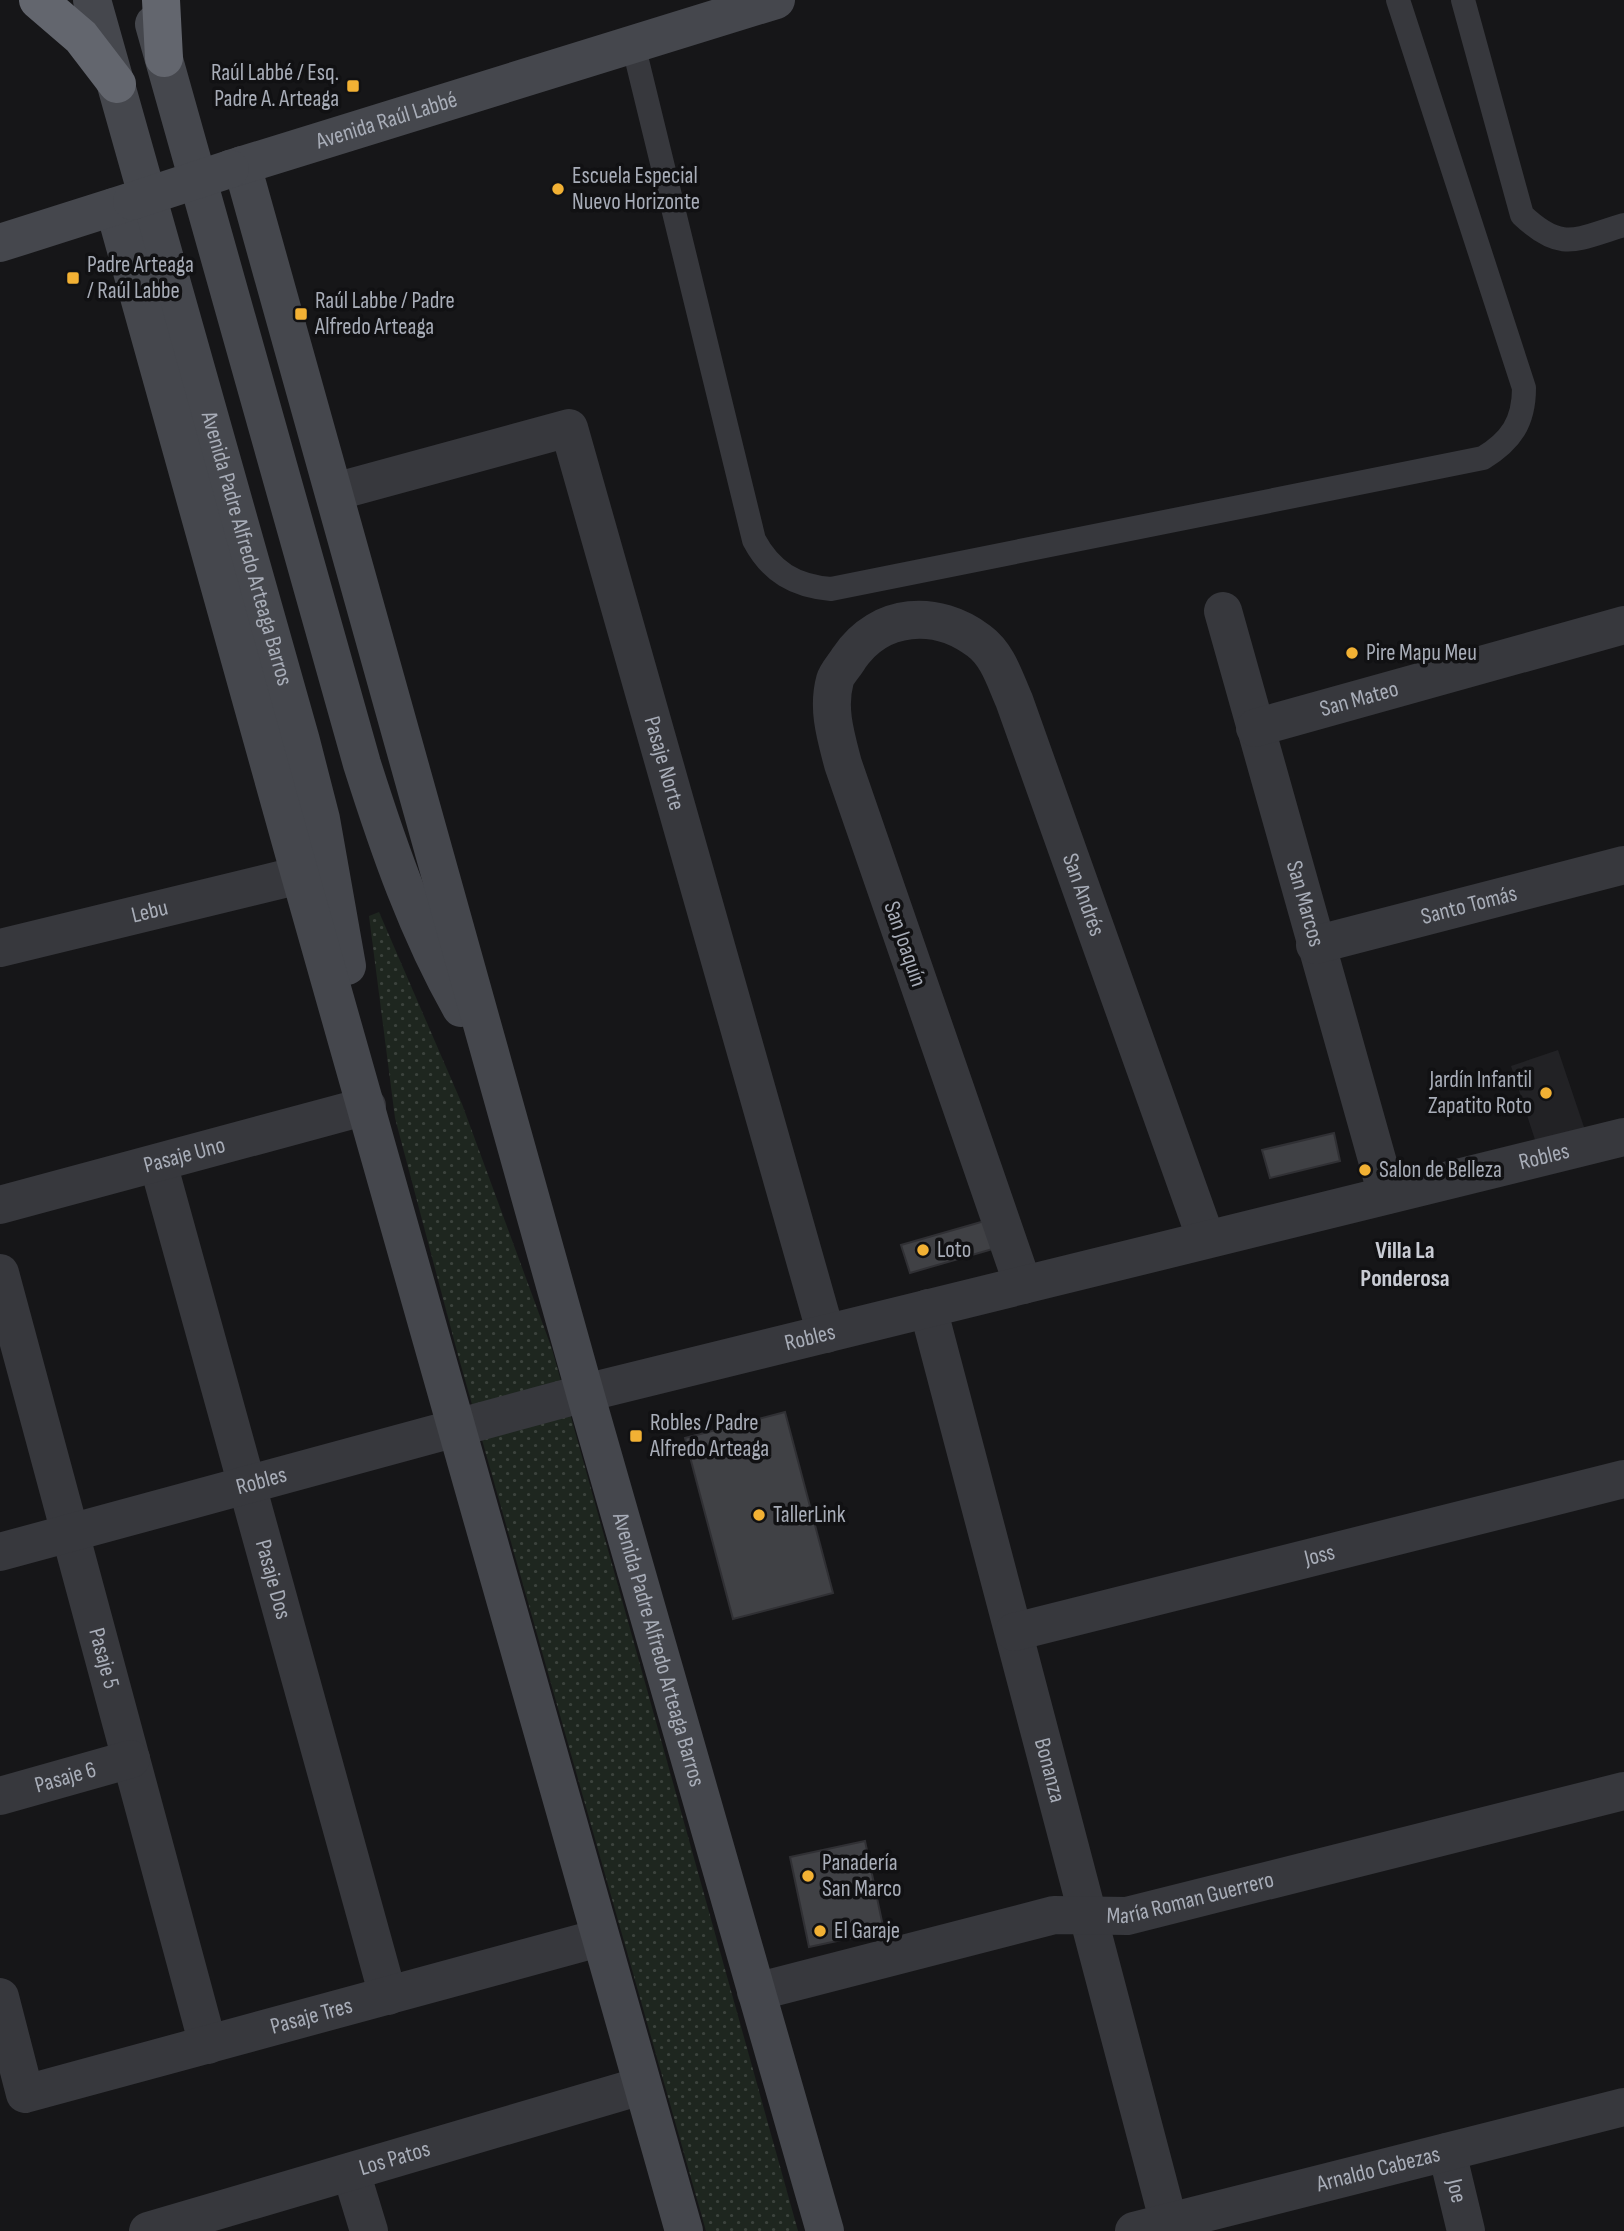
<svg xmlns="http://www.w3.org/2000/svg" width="1624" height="2231" font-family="'Sofia Sans Condensed',sans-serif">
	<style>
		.built { fill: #222225 }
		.park { fill: url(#park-dots) }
		.building { fill: #404145; stroke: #303034; stroke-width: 2 }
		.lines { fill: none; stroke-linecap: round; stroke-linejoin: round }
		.service { stroke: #37383d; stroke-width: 24 }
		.minor { stroke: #37383d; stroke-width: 38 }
		.tertiary { stroke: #37383d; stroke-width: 38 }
		.secondary { stroke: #45474d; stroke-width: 38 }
		.motorway { stroke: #63666e; stroke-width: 38 }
		.secondary-bridge { stroke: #45474d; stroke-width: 38 }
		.poi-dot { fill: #f2b134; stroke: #111113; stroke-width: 2.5 }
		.labels { text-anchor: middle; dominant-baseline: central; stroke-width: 7; stroke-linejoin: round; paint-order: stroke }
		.poi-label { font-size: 23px; fill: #a8adb8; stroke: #111113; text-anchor: start }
		.street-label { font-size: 23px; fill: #a8adb8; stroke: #111113 }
		.neighbourhood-label { font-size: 24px; font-weight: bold; fill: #c9ccd4; stroke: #111113 }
	</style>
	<defs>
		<pattern id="park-dots" width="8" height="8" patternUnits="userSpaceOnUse" patternTransform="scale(1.75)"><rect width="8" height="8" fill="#1e261f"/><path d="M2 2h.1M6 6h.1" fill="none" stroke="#3c433d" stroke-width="1.8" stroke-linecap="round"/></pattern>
	</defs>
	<rect width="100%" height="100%" fill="#161618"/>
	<path class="built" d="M1558,1050L1586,1133L1538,1149L1511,1066Z"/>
	<path class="park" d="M379,912L462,1104L552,1349L798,2231H706L458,1355L395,1118L369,916Z"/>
	<path class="building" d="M1334,1133L1340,1161L1270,1178L1262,1150Z
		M988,1220L996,1248L910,1273L901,1245Z
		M785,1412L833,1593L733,1619L685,1438Z
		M865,1841L884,1931L809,1947L790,1857Z"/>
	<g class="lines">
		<path class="service" d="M1463,0L1522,215C1562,253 1576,239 1624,225
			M633,44L754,540C771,572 795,586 831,589L1483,458C1511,441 1524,422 1524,388L1398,0"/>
		<g class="minor">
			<path id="s1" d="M334,492L569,428L826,1334"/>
			<path id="s2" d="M1223,611L1387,1195"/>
			<path id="s3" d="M1255,728L1624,625"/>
			<path id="s4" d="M1315,945L1624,865"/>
			<path id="s5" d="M0,948L300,875"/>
			<path id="s6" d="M158,1163L388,1996"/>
			<path id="s7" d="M0,1205L367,1106"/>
			<path id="s8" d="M0,1273L208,2045"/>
			<path id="s9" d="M1023,1285L843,764C836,737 827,709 835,680C837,673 845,665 849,658C880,612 937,609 979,641C998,655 1005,680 1014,700L1206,1239"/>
			<path id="s10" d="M928,1308L1171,2231"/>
			<path id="s11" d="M0,1552L585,1393L1624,1137"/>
			<path id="s12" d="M1014,1632L1624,1479"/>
			<path id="s13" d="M0,1796L131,1759"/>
			<path id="s14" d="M756,1992L1054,1915L1127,1916L1624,1791"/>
			<path id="s15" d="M0,1997L25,2094L599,1938"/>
			<path id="s16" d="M1447,2152L1466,2231"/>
			<path d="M351,2172L369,2231"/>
			<path id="s17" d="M1134,2231L1624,2107"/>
		</g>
		<path class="tertiary" id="s18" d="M148,2231L641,2086"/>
		<g class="secondary">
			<path id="s19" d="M92,0L301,741L321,819L347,966"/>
			<path d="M154,24L362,764C389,849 417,930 461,1008"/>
			<path id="s20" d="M242,165L585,1393L825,2231"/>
			<path id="s21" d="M230,169L776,0"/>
			<path d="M114,207L300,875L684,2231"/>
			<path d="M0,243L132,201"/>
		</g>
		<path class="motorway" d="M38,0L81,37L117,84
			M161,0L164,58"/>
		<path class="secondary-bridge" d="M132,201L230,169"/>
	</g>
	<g class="poi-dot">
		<rect x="346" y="79" width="14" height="14" rx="3.5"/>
		<circle cx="558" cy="189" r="7"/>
		<rect x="66" y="271" width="14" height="14" rx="3.5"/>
		<rect x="294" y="307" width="14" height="14" rx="3.5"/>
		<circle cx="1352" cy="653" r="7"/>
		<circle cx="1546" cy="1093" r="7"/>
		<circle cx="1365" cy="1170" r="7"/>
		<circle cx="923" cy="1250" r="7"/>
		<rect x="629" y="1429" width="14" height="14" rx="3.5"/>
		<circle cx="759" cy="1515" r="7"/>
		<circle cx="808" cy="1876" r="7"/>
		<circle cx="820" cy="1931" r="7"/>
	</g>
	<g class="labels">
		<g class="poi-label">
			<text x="339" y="73" text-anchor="end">Raúl Labbé / Esq.<tspan x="339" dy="26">Padre A. Arteaga</tspan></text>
			<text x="572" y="176">Escuela Especial<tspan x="572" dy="26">Nuevo Horizonte</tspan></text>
			<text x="87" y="265">Padre Arteaga<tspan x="87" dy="26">/ Raúl Labbe</tspan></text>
			<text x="315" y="301">Raúl Labbe / Padre<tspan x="315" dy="26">Alfredo Arteaga</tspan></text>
			<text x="1366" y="653">Pire Mapu Meu</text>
			<text x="1532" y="1080" text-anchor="end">Jardín Infantil<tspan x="1532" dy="26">Zapatito Roto</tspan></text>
			<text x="1379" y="1170">Salon de Belleza</text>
			<text x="937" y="1250">Loto</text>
			<text x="650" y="1423">Robles / Padre<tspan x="650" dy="26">Alfredo Arteaga</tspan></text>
			<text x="773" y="1515">TallerLink</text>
			<text x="822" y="1863">Panadería<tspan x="822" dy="26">San Marco</tspan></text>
			<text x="834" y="1931">El Garaje</text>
		</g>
		<g class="street-label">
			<text stroke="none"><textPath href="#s21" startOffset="164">Avenida Raúl Labbé</textPath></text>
			<text stroke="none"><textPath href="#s19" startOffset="570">Avenida Padre Alfredo Arteaga Barros</textPath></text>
			<text stroke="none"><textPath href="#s3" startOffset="108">San Mateo</textPath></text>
			<text stroke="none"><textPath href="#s1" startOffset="592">Pasaje Norte</textPath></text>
			<text stroke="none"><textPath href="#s9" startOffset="1087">San Andrés</textPath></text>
			<text stroke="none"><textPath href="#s2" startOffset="304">San Marcos</textPath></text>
			<text stroke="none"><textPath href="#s4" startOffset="159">Santo Tomás</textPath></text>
			<text stroke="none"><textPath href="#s5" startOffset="154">Lebu</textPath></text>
			<text transform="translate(905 944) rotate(71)">San Joaquín</text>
			<text stroke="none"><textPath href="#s7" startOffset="191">Pasaje Uno</textPath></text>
			<text stroke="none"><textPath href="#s11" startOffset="1594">Robles</textPath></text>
			<text stroke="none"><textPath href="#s11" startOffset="838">Robles</textPath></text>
			<text stroke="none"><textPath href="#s11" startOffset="271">Robles</textPath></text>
			<text stroke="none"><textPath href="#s12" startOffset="315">Joss</textPath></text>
			<text stroke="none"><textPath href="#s6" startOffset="432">Pasaje Dos</textPath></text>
			<text stroke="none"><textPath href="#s20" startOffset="1542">Avenida Padre Alfredo Arteaga Barros</textPath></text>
			<text stroke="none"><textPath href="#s8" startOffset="399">Pasaje 5</textPath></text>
			<text stroke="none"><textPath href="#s10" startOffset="478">Bonanza</textPath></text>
			<text stroke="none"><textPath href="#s13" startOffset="68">Pasaje 6</textPath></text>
			<text stroke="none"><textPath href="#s14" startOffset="446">María Roman Guerrero</textPath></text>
			<text stroke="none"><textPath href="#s15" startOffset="397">Pasaje Tres</textPath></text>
			<text stroke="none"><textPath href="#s18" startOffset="257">Los Patos</textPath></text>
			<text stroke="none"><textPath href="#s17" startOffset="252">Arnaldo Cabezas</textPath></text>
			<text stroke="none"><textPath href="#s16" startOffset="40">Joe</textPath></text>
		</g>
		<g class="neighbourhood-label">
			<text x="1405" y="1250">Villa La<tspan x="1405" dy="28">Ponderosa</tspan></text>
		</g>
	</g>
</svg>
